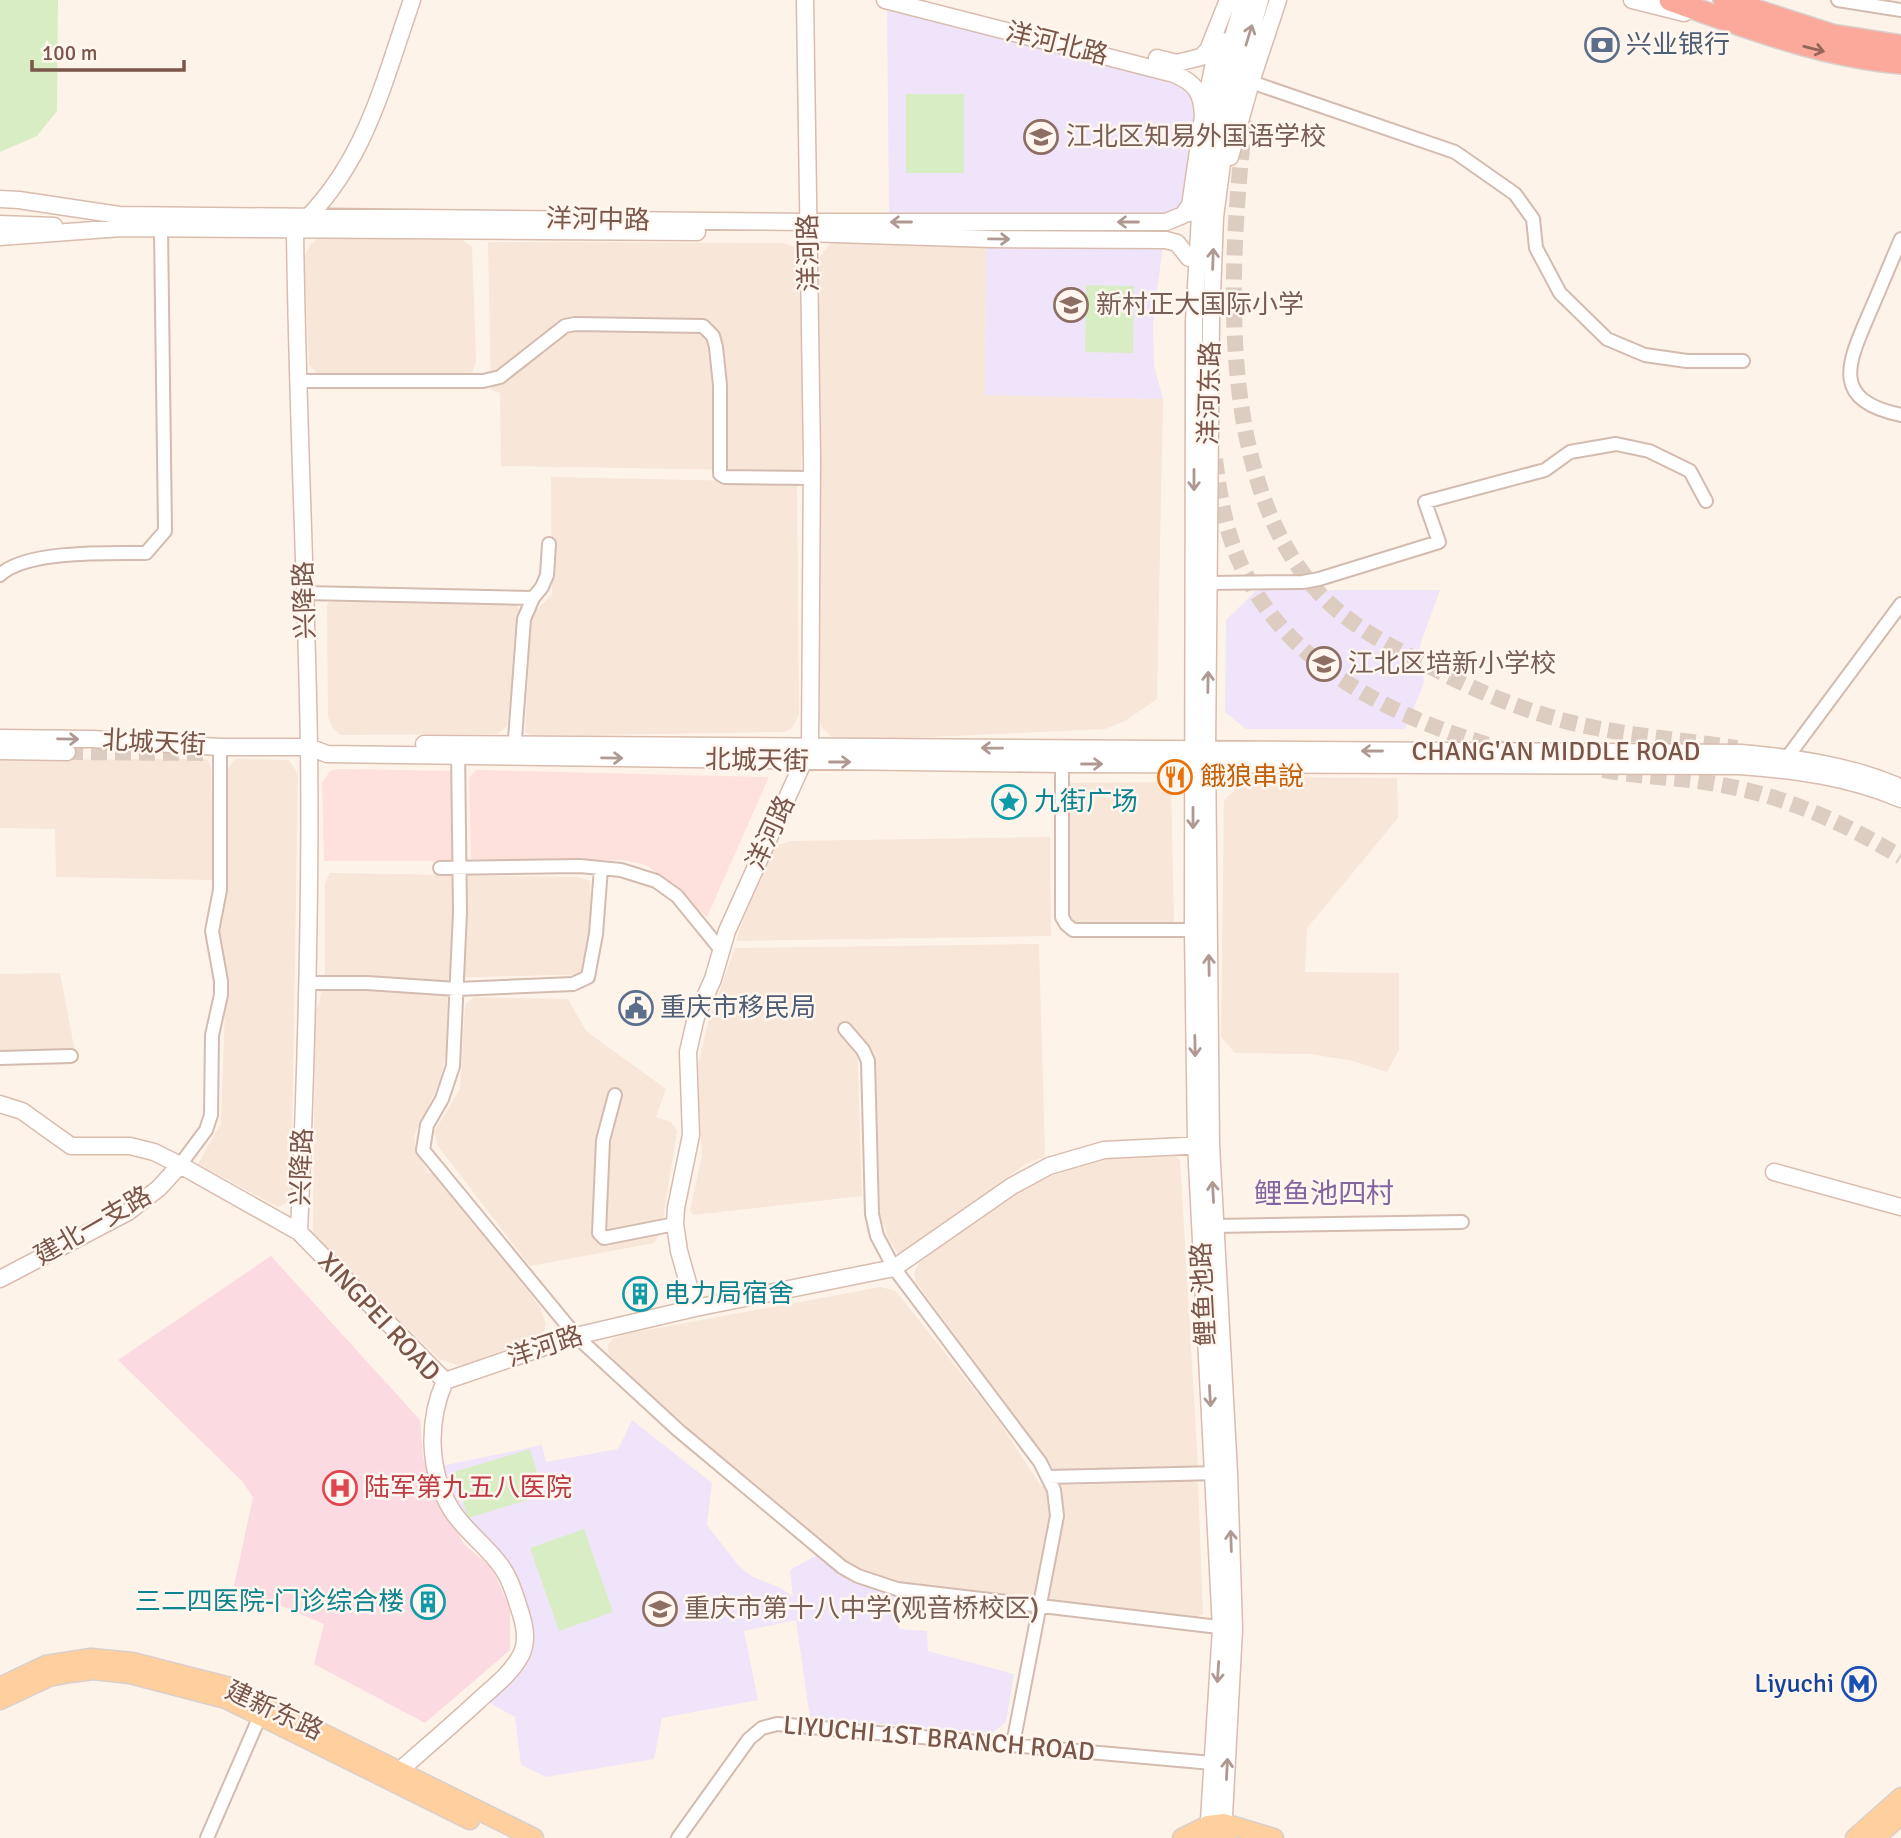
<svg xmlns="http://www.w3.org/2000/svg" width="1901" height="1838" font-family="Signika,'Noto Sans SC',sans-serif">
	<style>
		.residential { fill: #f8e6d8 }
		.commercial { fill: #fee1db }
		.education { fill: #f0e4fa }
		.medical { fill: #fcdae2 }
		.green { fill: #d9edc4 }
		.lines { fill: none; stroke-linecap: round; stroke-linejoin: round }
		.secondary-tunnel { stroke: #ddccc0; stroke-width: 16; stroke-dasharray: 16 8; stroke-linecap: butt }
		.street-casing { stroke: #d4bbaf; stroke-width: 16 }
		.secondary-casing { stroke: #d9bcae; stroke-width: 19 }
		.primary-casing { stroke: #dacfcc; stroke-width: 21 }
		.highway-casing { stroke: #dacfcc; stroke-width: 24 }
		.street { stroke: #fff; stroke-width: 12 }
		.secondary { stroke: #fff; stroke-width: 16 }
		.primary { stroke: #ffcf9d; stroke-width: 18 }
		.highway { stroke: #fba99b; stroke-width: 21 }
		.oneway { stroke: #af9992 }
		.oneway2 { stroke: #946659 }
		.labels { text-anchor: middle; dominant-baseline: central; stroke-width: 5; stroke-linejoin: round; paint-order: stroke }
		.street-label { font-size: 26px; fill: #7a5549; stroke: #fff7ef }
		.service-label { font-size: 26px; fill: #4e5e75; stroke: #fff7ef; text-anchor: start }
		.education-label { font-size: 26px; fill: #785e54; stroke: #fff7ef; text-anchor: start }
		.food-label { font-size: 26px; fill: #c56008; stroke: #fff7ef; text-anchor: start }
		.culture-label { font-size: 26px; fill: #0d838f; stroke: #fff7ef; text-anchor: start }
		.health-label { font-size: 26px; fill: #be3a42; stroke: #fff7ef; text-anchor: start }
		.transit-label { font-size: 26px; fill: #164399; stroke: #fff7ef; text-anchor: end }
		.neighbourhood-label { font-size: 28px; fill: #84659d; stroke: #fff7ef }
	</style>
	<rect width="100%" height="100%" fill="#fef3e8"/>
	<path class="residential" d="M319,238L462,240L472,246L476,361L473,371L467,376H323L316,372L309,365L304,258L311,244Z
		M488,242L784,243L795,247L801,254L807,280L801,471L501,466L500,393L491,390Z
		M836,242L986,244L985,395L1163,399L1157,699L1125,721L1105,729L843,741L833,738L822,728L819,719V258L829,245Z
		M551,477L793,482L797,485L799,715L792,728L785,732L532,736L525,732L531,616L552,594Z
		M329,602L516,605L519,609L507,726L497,734L340,735L333,728L328,717L327,606Z
		M207,759L211,767L213,880L56,877L55,829L0,828V760Z
		M235,759L289,760L298,774L291,1201L278,1207L198,1164L221,1123L226,978L219,929L226,887V771Z
		M1249,777L1397,778L1398,818L1307,928L1305,972L1399,973V1050L1387,1072L1353,1061L1311,1054L1235,1053L1221,1037L1224,800Z
		M1171,782L1174,923L1077,925L1067,916L1066,783Z
		M1050,837L1051,936L736,941L765,856L774,846L791,841Z
		M330,873L577,877L590,881L593,974L448,978L446,1055L439,1083L414,1136L416,1148L428,1173L437,1174L540,1307L546,1324L543,1335L471,1363L458,1365L439,1359L319,1242L313,1232L315,1009L319,1004L325,970V883Z
		M1039,944L1045,1156L1026,1164L899,1255L889,1240L880,1215L876,1062L866,1044L857,1039L862,1196L693,1215L690,1210L702,1155L696,1074L707,1026L735,948Z
		M60,973L75,1052L0,1055V974Z
		M474,997L568,999L586,1031L666,1089L656,1117L671,1122L677,1131L661,1232L654,1243L530,1266L437,1145L434,1132L460,1089L465,1005Z
		M1176,1156L1180,1160L1198,1467L1054,1470L916,1282L914,1273L919,1263L959,1232L1034,1183L1077,1166L1112,1158Z
		M881,1287L896,1291L998,1420L1041,1486L1193,1481L1198,1484L1203,1614L1196,1617L897,1586L875,1578L834,1555L783,1514L615,1362L608,1352V1344L614,1338L631,1333Z"/>
	<path class="commercial" d="M338,769L454,771V861H324L322,783L330,771Z
		M476,770L769,777L707,917L648,866L638,863L623,860L471,859L469,778Z"/>
	<path class="education" d="M887,8L1184,81L1197,107L1183,203L1180,208L1171,217L889,216Z
		M986,244H1163L1153,325L1154,365L1163,399L985,395Z
		M1257,590H1440L1420,645L1424,683L1405,729H1246L1225,712L1226,620Z
		M632,1420L712,1483L707,1525L739,1566L753,1577L781,1588L793,1597L790,1570L817,1555L840,1573L856,1582L899,1597V1629L927,1631L928,1651L1014,1674L1006,1722L992,1733L810,1718L796,1620L744,1631L758,1700L662,1718L654,1759L546,1777L521,1765L515,1717L486,1701L530,1624L456,1506L441,1466L542,1445L546,1462L618,1449Z"/>
	<path class="medical" d="M271,1256L420,1420L423,1457L435,1496L465,1545L492,1568L510,1609V1650L425,1723L314,1664L324,1624L234,1586L253,1497L241,1480L118,1360Z"/>
	<path class="green" d="M0,0H58L57,111L37,136L0,152Z
		M906,94H964V173H906Z
		M1086,285L1134,286L1133,353L1085,352Z
		M530,1449L544,1495L468,1518L454,1472Z
		M584,1529L613,1612L559,1631L530,1548Z"/>
	<g class="lines">
		<path class="secondary-tunnel" d="M1245,120C1229,264 1214,483 1322,596C1353,628 1394,648 1433,668C1483,695 1539,717 1596,728C1642,737 1691,741 1737,748
			M1204,329V274
			M1215,459C1220,500 1227,540 1247,577C1297,673 1403,721 1502,749
			M67,752L205,753
			M1603,770C1640,777 1678,777 1716,784C1783,795 1843,822 1901,857"/>
		<g class="street-casing">
			<path id="street" d="M1838,0L1901,10
				M1251,82L1455,152L1515,194L1533,219L1536,248L1560,293L1607,339L1645,355L1687,361H1743
				M1901,239C1890,264 1880,289 1869,314C1847,365 1831,400 1901,415
				M297,381H483L500,377L565,326L575,324L703,326L713,336L716,347L720,385V474L725,477L812,478
				M0,575C26,550 110,553 146,553L165,531L161,229
				M1209,583L1303,582L1319,579L1439,542L1425,502L1545,470L1570,452L1616,444L1649,451L1690,471L1706,501
				M306,593L533,598
				M458,749L460,912L453,1066L442,1099L427,1125L423,1150L576,1336L678,1430L842,1567L858,1576L897,1589L1227,1628
				M514,752L524,619L533,598L542,587L547,575L549,544
				M1062,756V917L1066,924L1073,930H1193
				M1783,763L1901,604
				M440,868L580,866L621,870L656,881L677,896L721,950
				M309,983H367L457,989L573,984L588,977L596,934L601,868
				M845,1029L863,1050L868,1061L872,1214L877,1236L894,1268L1040,1462L1054,1490L1057,1516L1013,1744
				M0,1058L71,1056
				M615,1095L603,1140L599,1233L604,1238L675,1224
				M180,1165L206,1130L211,1115L212,1035L221,995V981L212,931L220,890V747
				M1215,1226L1462,1222
				M1048,1477L1219,1473
				M207,1838L260,1716
				M678,1838L749,1739L762,1728L777,1724L1212,1763"/>
		</g>
		<g class="secondary-casing">
			<path id="secondary" d="M885,0L1174,74C1196,83 1202,93 1203,116
				M1632,0L1684,13
				M1157,58L1177,63L1201,57L1208,50L1228,0
				M1230,157L1251,82L1278,0
				M0,199L19,200L119,215L808,222H1166L1183,215L1190,205
				M1189,213L1203,116L1219,39
				M0,224L54,226
				M804,233L992,239L1166,240L1177,243L1189,258
				M0,237L121,228L697,232
				M0,738L92,739L220,747H309L327,754L1062,764L1740,766C1796,770 1848,777 1901,799
				M424,744L1741,753C1794,758 1845,764 1895,785
				M0,751L67,752
				M0,1104L22,1111L71,1146H130L154,1152L180,1165L299,1232L445,1381C427,1421 428,1471 451,1509C465,1532 489,1547 503,1569C512,1582 516,1599 521,1614C525,1627 528,1642 521,1655C511,1674 493,1687 478,1701C449,1728 419,1753 390,1779
				M1774,1172L1901,1207
				M299,1232C306,1070 311,907 309,745C306,573 297,402 295,230C365,166 382,86 412,0
				M0,1279L128,1212L159,1188L180,1165
				M695,1308L894,1268L1012,1186L1049,1166L1104,1150L1205,1145
				M445,1381L576,1336L695,1308L679,1251L675,1224L676,1208L691,1135L688,1052L696,1017L713,979L727,931L810,747L812,458L805,0
				M1223,1834L1234,1629L1229,1473L1211,1145L1207,750L1211,321L1215,217L1229,110L1260,0
				M1208,1836L1221,1628L1196,1144L1193,930L1194,322L1200,216L1206,168L1232,40L1244,0"/>
		</g>
		<g class="primary-casing">
			<path id="primary" d="M0,1687L46,1665L91,1658L132,1662L230,1687L534,1838
				M0,1700L49,1677L70,1673L93,1670L130,1674L226,1699L470,1820
				M1182,1838L1208,1825L1224,1823L1274,1838
				M1211,1838H1227
				M1855,1838L1901,1797
				M1875,1838L1901,1815"/>
		</g>
		<g class="highway-casing">
			<path id="highway" d="M1670,0C1746,27 1820,56 1901,63
				M1724,0L1832,35L1901,46"/>
		</g>
		<use href="#street" class="street"/>
		<use href="#secondary" class="secondary"/>
		<use href="#primary" class="primary"/>
		<use href="#highway" class="highway"/>
	</g>
	<defs><path id="oneway-shaft" d="M-6 0H5M1.5-3L5.5 0L1.5 3" fill="none" stroke-width="1.6" stroke-linecap="round" stroke-linejoin="round" transform="scale(1.75)"/></defs>
	<g class="oneway">
		<use href="#oneway-shaft" transform="translate(1249 35) rotate(-73)"/>
		<use href="#oneway-shaft" transform="translate(901 222) rotate(180)"/>
		<use href="#oneway-shaft" transform="translate(1128 222) rotate(-180)"/>
		<use href="#oneway-shaft" transform="translate(999 239) rotate(1)"/>
		<use href="#oneway-shaft" transform="translate(1213 259) rotate(-88)"/>
		<use href="#oneway-shaft" transform="translate(1194 480) rotate(90)"/>
		<use href="#oneway-shaft" transform="translate(1208 682) rotate(-89)"/>
		<use href="#oneway-shaft" transform="translate(68 739) rotate(1)"/>
		<use href="#oneway-shaft" transform="translate(992 748) rotate(-179)"/>
		<use href="#oneway-shaft" transform="translate(1372 751) rotate(-180)"/>
		<use href="#oneway-shaft" transform="translate(612 758) rotate(1)"/>
		<use href="#oneway-shaft" transform="translate(840 762)"/>
		<use href="#oneway-shaft" transform="translate(1092 764)"/>
		<use href="#oneway-shaft" transform="translate(1193 818) rotate(90)"/>
		<use href="#oneway-shaft" transform="translate(1209 965) rotate(-91)"/>
		<use href="#oneway-shaft" transform="translate(1195 1046) rotate(89)"/>
		<use href="#oneway-shaft" transform="translate(1213 1192) rotate(-93)"/>
		<use href="#oneway-shaft" transform="translate(1210 1396) rotate(87)"/>
		<use href="#oneway-shaft" transform="translate(1231 1541) rotate(-92)"/>
		<use href="#oneway-shaft" transform="translate(1218 1672) rotate(94)"/>
		<use href="#oneway-shaft" transform="translate(1227 1769) rotate(-87)"/>
	</g>
	<use class="oneway2" href="#oneway-shaft" transform="translate(1814 49) rotate(14)"/>
	<defs>
		<g id="bank-ring" transform="scale(1.75)"><circle r="9.5" fill="#fff7ef" stroke="#5c6f8a" stroke-width="1.5"/><path d="M-6-4H6V4H-6ZM0-2.3a2.3 2.3 0 1 0 0 4.6a2.3 2.3 0 1 0 0-4.6Z" fill="#5c6f8a"/></g>
		<g id="school-ring" transform="scale(1.75)"><circle r="9.5" fill="#fff7ef" stroke="#8d6e63" stroke-width="1.5"/><path d="M0-5L7-2L0 1L-7-2ZM-4 1L0 2.5L4 1V4Q0 6-4 4Z" fill="#8d6e63"/></g>
		<g id="restaurant-ring" transform="scale(1.75)"><circle r="9.5" fill="#fff7ef" stroke="#e8710a" stroke-width="1.5"/><path d="M-5-6h1v4h1v-4h1v4h1v-4h1v5L-1.5 .5V6h-2V.5L-5-1ZM5-6V6H3V1.5H1.5Q1.5-4 5-6Z" fill="#e8710a"/></g>
		<g id="sight-ring" transform="scale(1.75)"><circle r="9.5" fill="#fff7ef" stroke="#0f9aa8" stroke-width="1.5"/><path d="M0-6L1.8-2.2L6-1.7L2.9 1.2L3.7 5.4L0 3.3L-3.7 5.4L-2.9 1.2L-6-1.7L-1.8-2.2Z" fill="#0f9aa8"/></g>
		<g id="civic-ring" transform="scale(1.75)"><circle r="9.5" fill="#fff7ef" stroke="#5c6f8a" stroke-width="1.5"/><path d="M-.6-6.5H3V-4.5H.6V-3L4-1V1h2V6H-6V1h2V-1L-.6-3ZM-1.2 2.5V6h2.4V2.5Z" fill="#5c6f8a"/></g>
		<g id="building-ring" transform="scale(1.75)"><circle r="9.5" fill="#fff7ef" stroke="#0f9aa8" stroke-width="1.5"/><path d="M-4-6H4V6H1V3H-1V6H-4ZM-2.5-4.3h1.7v1.8h-1.7ZM.8-4.3h1.7v1.8H.8ZM-2.5-1h1.7V.8h-1.7ZM.8-1h1.7V.8H.8Z" fill="#0f9aa8"/></g>
		<g id="hospital-ring" transform="scale(1.75)"><circle r="9.5" fill="#fff7ef" stroke="#e0444e" stroke-width="1.5"/><path d="M-5-5h3v3.5h4V-5h3V5h-3V1.5h-4V5h-3Z" fill="#e0444e"/></g>
		<g id="metro-ring" transform="scale(1.75)"><circle r="9.5" fill="#fff7ef" stroke="#1a4fb4" stroke-width="1.5"/><path d="M-5.5 5V-5H-3L0 0L3-5H5.5V5H3V-.5L0 4L-3-.5V5Z" fill="#1a4fb4"/></g>
	</defs>
	<g fill-rule="evenodd">
		<use href="#bank-ring" x="1602" y="45"/>
		<use href="#school-ring" x="1041" y="137"/>
		<use href="#school-ring" x="1071" y="305"/>
		<use href="#school-ring" x="1324" y="664"/>
		<use href="#restaurant-ring" x="1175" y="777"/>
		<use href="#sight-ring" x="1009" y="802"/>
		<use href="#civic-ring" x="636" y="1008"/>
		<use href="#building-ring" x="640" y="1294"/>
		<use href="#hospital-ring" x="340" y="1488"/>
		<use href="#building-ring" x="428" y="1602"/>
		<use href="#school-ring" x="660" y="1609"/>
		<use href="#metro-ring" x="1859" y="1684"/>
	</g>
	<g class="labels">
		<g class="street-label">
			<text transform="translate(1057 44) rotate(14)">洋河北路</text>
			<text transform="translate(598 220) rotate(1)">洋河中路</text>
			<text transform="translate(809 253) rotate(-91)">洋河路</text>
			<text transform="translate(1210 393) rotate(-89)">洋河东路</text>
			<text transform="translate(305 600) rotate(-92)">兴降路</text>
			<text transform="translate(154 743) rotate(3)">北城天街</text>
			<text x="1556" y="752">CHANG'AN MIDDLE ROAD</text>
			<text transform="translate(757 761) rotate(1)">北城天街</text>
			<text transform="translate(771 833) rotate(-65)">洋河路</text>
			<text transform="translate(302 1167) rotate(-88)">兴降路</text>
			<text transform="translate(93 1226) rotate(-30)">建北一支路</text>
			<text transform="translate(1204 1294) rotate(-93)">鲤鱼池路</text>
			<text transform="translate(379 1317) rotate(47)">XINGPEI ROAD</text>
			<text transform="translate(545 1347) rotate(-18)">洋河路</text>
			<text transform="translate(274 1711) rotate(25)">建新东路</text>
			<text transform="translate(939 1739) rotate(5)">LIYUCHI 1ST BRANCH ROAD</text>
		</g>
		<g class="service-label">
			<text x="1626" y="45">兴业银行</text>
			<text x="660" y="1008">重庆市移民局</text>
		</g>
		<g class="education-label">
			<text x="1066" y="137">江北区知易外国语学校</text>
			<text x="1096" y="305">新村正大国际小学</text>
			<text x="1348" y="664">江北区培新小学校</text>
			<text x="684" y="1609">重庆市第十八中学(观音桥校区)</text>
		</g>
		<g class="food-label">
			<text x="1200" y="777">餓狼串說</text>
		</g>
		<g class="culture-label">
			<text x="1034" y="802">九街广场</text>
			<text x="664" y="1294">电力局宿舍</text>
			<text x="404" y="1602" text-anchor="end">三二四医院-门诊综合楼</text>
		</g>
		<g class="health-label">
			<text x="364" y="1488">陆军第九五八医院</text>
		</g>
		<g class="transit-label">
			<text x="1834" y="1684">Liyuchi</text>
		</g>
		<g class="neighbourhood-label">
			<text x="1324" y="1194">鲤鱼池四村</text>
		</g>
	</g>
	<path d="M32 60v10h152v-10" fill="none" stroke="#7a5549" stroke-width="3.5"/>
	<text x="42" y="60" font-size="21" fill="#7a5549" stroke="#fff7ef" stroke-width="5" paint-order="stroke">100 m</text>
</svg>
